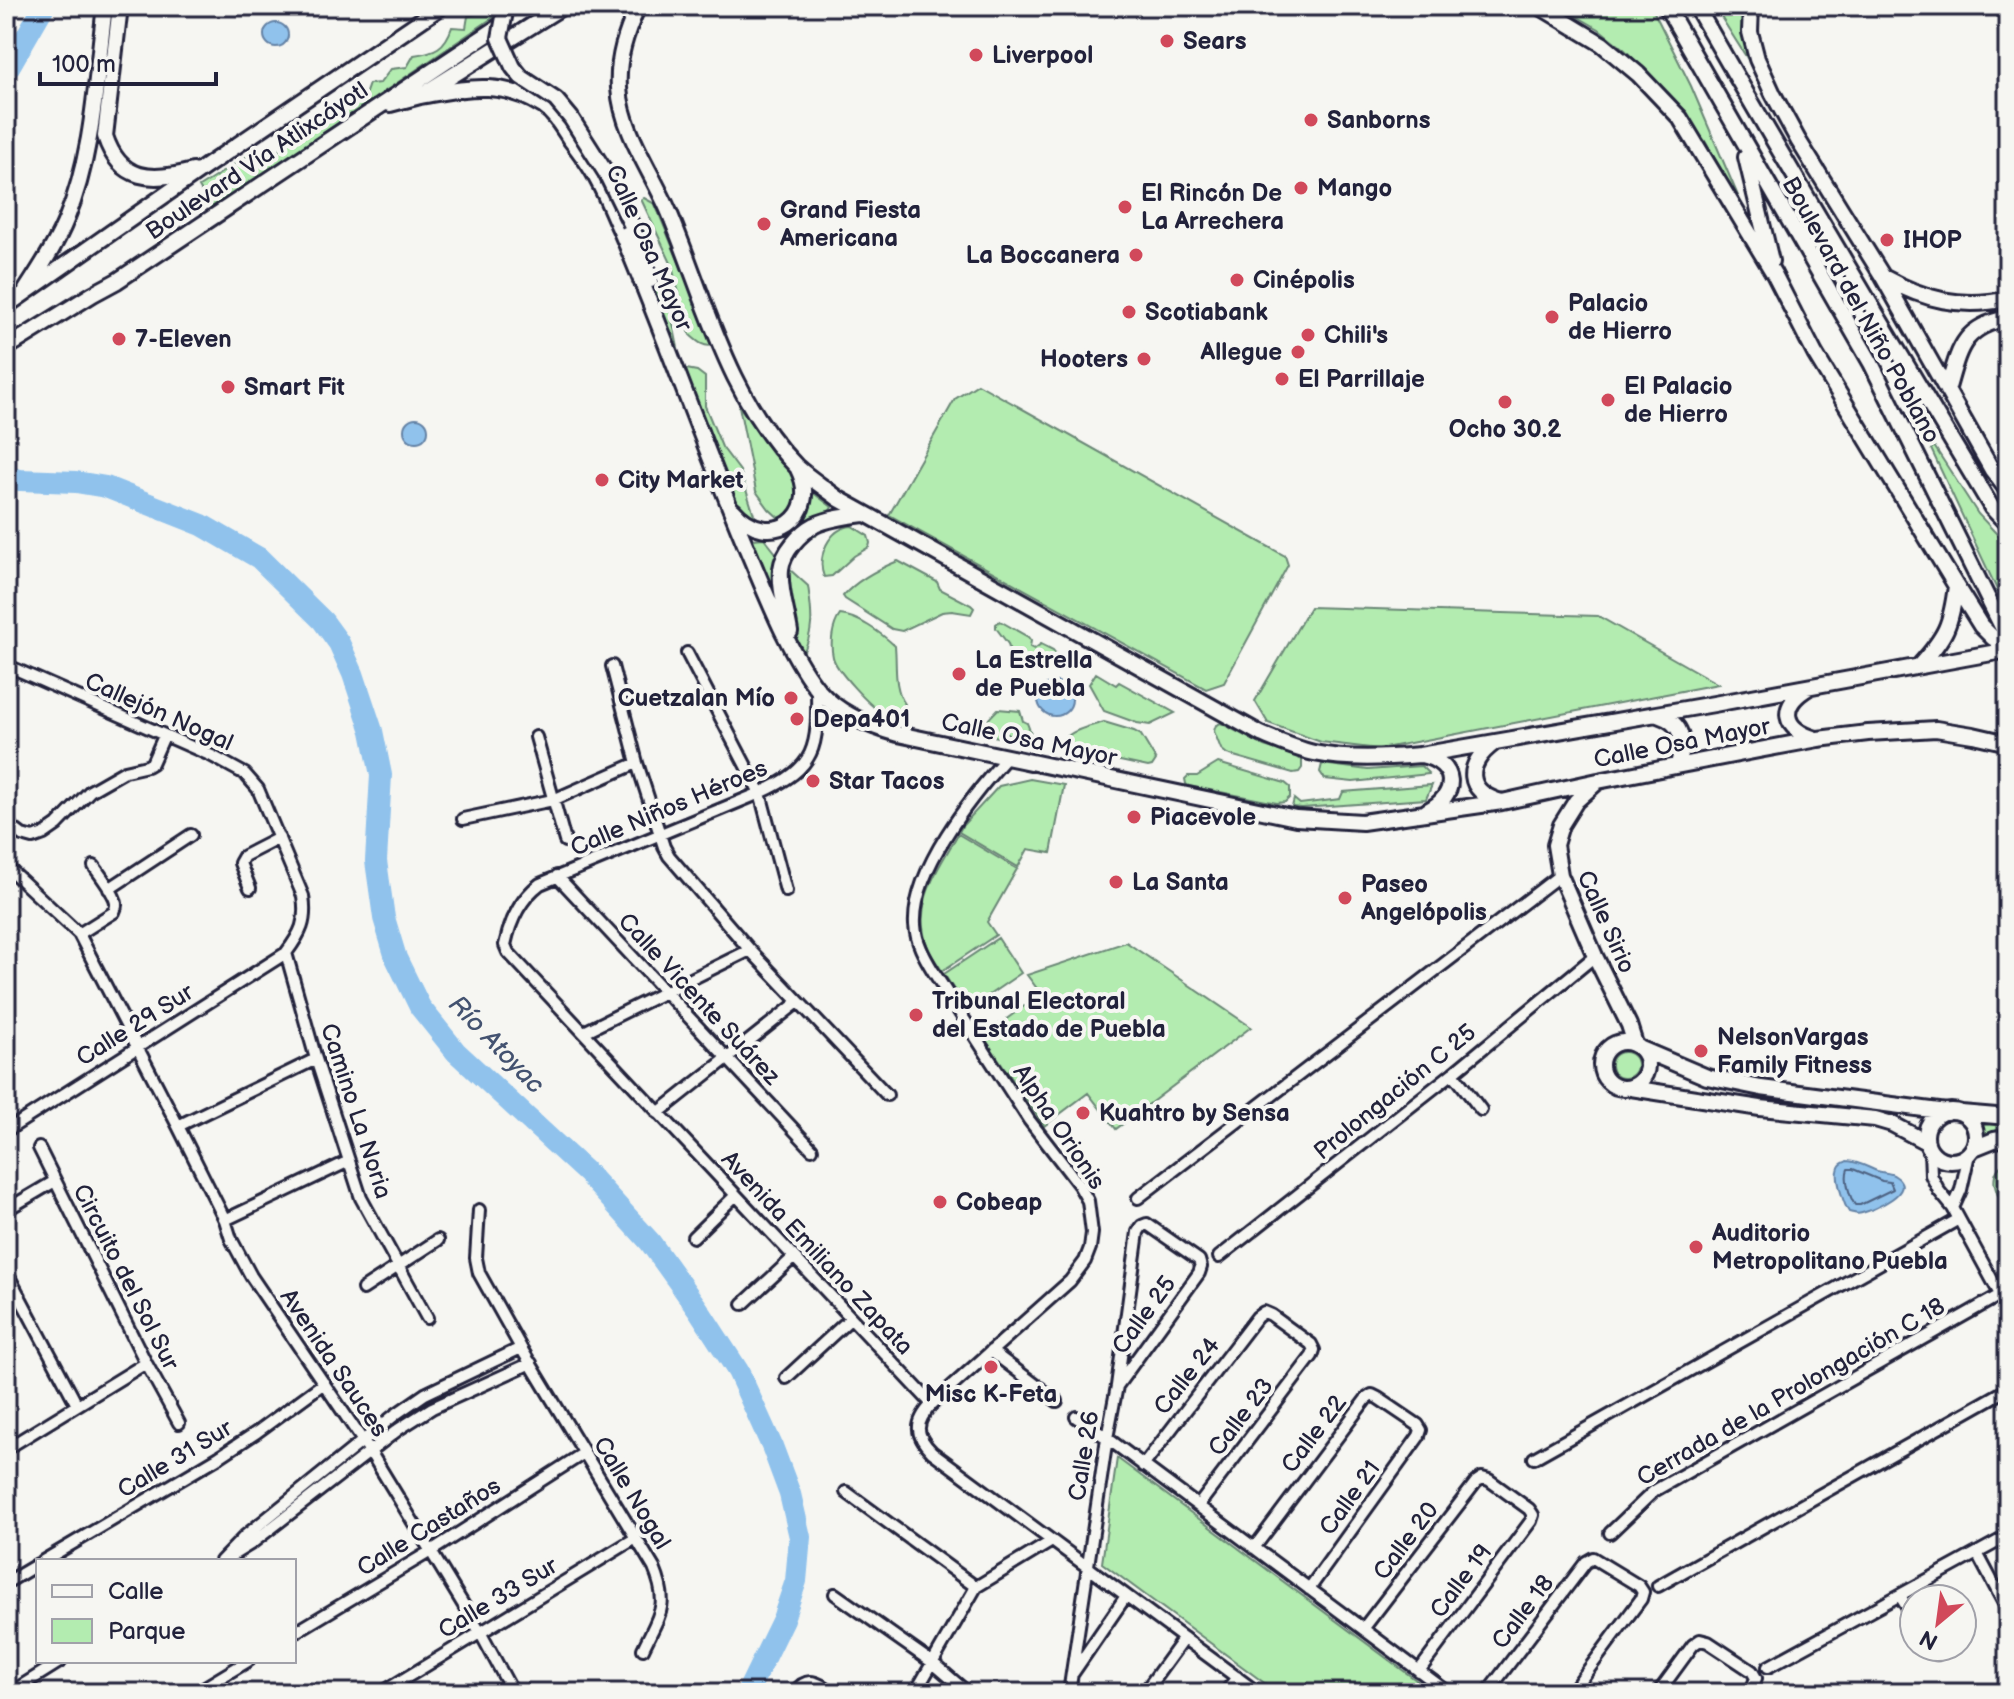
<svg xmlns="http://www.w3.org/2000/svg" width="2014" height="1699" font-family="'Balsamiq Sans',sans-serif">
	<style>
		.green { fill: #b3ecb0; stroke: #6a8776; stroke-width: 2 }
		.water { fill: #90c2ec; stroke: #6482a5; stroke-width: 2 }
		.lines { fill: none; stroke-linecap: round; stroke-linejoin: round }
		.shore { stroke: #4e6282; stroke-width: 2 }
		.river { stroke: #90c2ec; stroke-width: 22 }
		.street-casing { stroke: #22223b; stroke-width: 16 }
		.secondary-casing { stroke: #22223b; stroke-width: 20 }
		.street { stroke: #f6f6f2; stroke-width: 10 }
		.secondary { stroke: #f6f6f2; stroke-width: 14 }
		.secondary-bridge-casing { stroke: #22223b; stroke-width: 20; stroke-linecap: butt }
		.secondary-bridge { stroke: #f6f6f2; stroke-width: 14 }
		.poi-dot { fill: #d1495b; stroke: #f6f6f2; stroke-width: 3 }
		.labels { text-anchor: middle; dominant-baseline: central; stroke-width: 8; stroke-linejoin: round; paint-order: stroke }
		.poi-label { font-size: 24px; font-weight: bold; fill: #22223b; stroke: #f6f6f2; text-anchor: start }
		.street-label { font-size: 24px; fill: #22223b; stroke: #f6f6f2 }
		.water-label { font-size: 26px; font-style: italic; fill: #435270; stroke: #f6f6f2 }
	</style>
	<rect width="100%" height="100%" fill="#f6f6f2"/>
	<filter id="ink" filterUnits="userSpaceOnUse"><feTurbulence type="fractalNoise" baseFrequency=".0125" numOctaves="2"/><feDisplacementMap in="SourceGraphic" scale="16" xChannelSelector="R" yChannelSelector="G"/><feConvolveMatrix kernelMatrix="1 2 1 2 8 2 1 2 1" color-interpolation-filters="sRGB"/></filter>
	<g filter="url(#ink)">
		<path class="green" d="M486,6H510L212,209L199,187L248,156L252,164L264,165L268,153L278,152L289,137L304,136L315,122C336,121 344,114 353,95H365L369,84L380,83L391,69L407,67L414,55C435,52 445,48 452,27L466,28L468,16L481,13Z
			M1559,6H1651L1691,86L1747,217L1705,141L1650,75L1625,50L1599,29Z
			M1714,6H1745L1747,58Z
			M644,198L655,204L713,345C704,348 697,341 690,335L671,263L641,199Z
			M628,199L646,235L657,283L671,313L678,348L676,357L621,208L624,202Z
			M681,368L697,371L705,377V406L722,447L740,471L756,521L740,512Z
			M978,384L1285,556L1288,565L1224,683L1206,689L889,515L955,399Z
			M739,406L772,453L800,483C798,499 795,508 784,520L780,519L769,509L756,491Z
			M1934,446L1978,514L2008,546V613L1931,449Z
			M812,492L832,507L816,536L803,534L793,527L809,505Z
			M852,526L868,536L870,543L869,547L854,556L832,576L824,577C816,557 829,528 852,526Z
			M764,538L787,567L808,586C812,613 815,631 801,657L785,623L753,539Z
			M898,561L937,582L940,589L971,605L974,608L971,614L952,611L942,612L902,631L892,629L845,599L843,596C857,580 878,569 898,561Z
			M1310,607L1598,616L1718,684L1379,749L1321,742L1268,723L1255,701Z
			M840,615C858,616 881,633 895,646C897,666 893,687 905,704L901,711C895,713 889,715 883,713C871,708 835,669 833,657C830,644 832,626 840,615Z
			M1000,621L1028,637L1031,641L1030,647L1034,649L1041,644L1053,650L1056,654L1054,661L1030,674L1013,666L1008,644L996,628V624Z
			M1096,673L1116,685L1119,682L1175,713L1150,725L1137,723L1104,711L1089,684Z
			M998,709L1020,711L1023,721L1027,723L1032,736L1031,740L1026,742L1009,739L1008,734L1002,732L998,737L983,734C982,723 991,717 998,709Z
			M1104,722L1134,731L1141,735L1156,760L1152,766L1148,767L1064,749L1060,747C1065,730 1089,727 1104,722Z
			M1221,723L1264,746L1297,756L1302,760V768L1299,772L1293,773L1227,754L1221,749L1214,731L1216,725Z
			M1218,763L1285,783L1290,787V797L1285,802L1277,803L1189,786L1186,784L1185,779L1188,776H1197Z
			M1322,764L1368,770L1421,766L1429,774L1353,782L1325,779L1320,772Z
			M1030,779L1064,785L1051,853L1028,849L1018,867L959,832L962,826L999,786Z
			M1432,785L1426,799L1302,808L1292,807L1294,799L1300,804L1340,799L1343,792Z
			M958,834L1017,869L987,922L996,935L942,971C938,964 932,957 929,950C910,906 937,871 958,834Z
			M998,938L1021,973L967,1010L944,974Z
			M1126,942L1251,1027L1116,1129L1088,1093L1044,1126L983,1036L1041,994L1027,975Z
			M1611 1065a13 13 0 1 1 26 0a13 13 0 1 1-26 0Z
			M1974,1119L2008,1122V1131L1997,1130L1982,1137L1980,1129Z
			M2008,1160V1215C1998,1196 1983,1175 2008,1160Z
			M1117,1458L1420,1683L1412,1693H1278L1102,1563Z"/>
		<path class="water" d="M264 35a12 12 0 1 1 24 0a12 12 0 1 1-24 0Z
			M404 430a12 12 0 1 1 24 0a12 12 0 1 1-24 0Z
			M1038 699a17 17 0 1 1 34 0a17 17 0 1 1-34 0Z
			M1847,1161C1857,1161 1867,1167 1877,1171C1883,1173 1890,1172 1895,1176C1919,1191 1873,1210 1862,1213C1856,1215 1855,1213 1849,1212C1844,1205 1836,1180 1838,1171C1839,1164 1842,1164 1847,1161Z"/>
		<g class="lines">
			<path class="shore" d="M1848,1169H1853L1882,1181L1890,1182L1893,1189L1860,1205H1855C1850,1198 1844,1178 1848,1169Z"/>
			<path class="river" d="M6,72L44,6
				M6,477L20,480L76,482L106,487L202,525L259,558L323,621L339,643L353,674L372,731L381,775L376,861L384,918L396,958L420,1007L456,1052L588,1174L650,1242L698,1309L738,1371L772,1446L790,1494L800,1537L796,1581L783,1619L747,1693"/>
			<g class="street-casing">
				<path id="street" d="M687,653L760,793L786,891
					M6,665L212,756L245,774L258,789L303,896C307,922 301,933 286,953L6,1131
					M612,666L637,763L664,847L669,856L750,950L887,1095
					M817,689C818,748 817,767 760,793L540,884C520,899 510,921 505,945L508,952L932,1404
					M536,737L565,841
					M1007,757C972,796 912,870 915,925C916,942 924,956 933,971L1029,1120L1079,1185L1088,1201L1092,1233L1090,1248L1085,1261L1070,1281L932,1404C914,1423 915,1435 932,1452L1258,1693
					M463,819L553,800L637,763
					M6,823L22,835L33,838L44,834L57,825L90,791L125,771L147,766L152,763L164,736
					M6,866L79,934L178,1126L225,1220L231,1239L251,1276L371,1453L480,1632L513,1693
					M557,876L812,1149
					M250,888L240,863L244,856L279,838
					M109,889L191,835
					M79,934L114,912C115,910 116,908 116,905C117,896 99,874 94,866
					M286,953L316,1059L361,1198L427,1318
					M584,1032L750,950
					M1453,1073L1481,1110
					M658,1113L798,1002
					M178,1126L316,1059
					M39,1148L146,1363L179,1423
					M1930,1150L1931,1175L1939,1191L1953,1208L2008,1309
					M1138,1198L1560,875
					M1953,1208L1961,1190L1969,1154
					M6,1210L55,1181
					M479,1210L476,1258L479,1273L521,1348L654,1568C670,1606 659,1615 643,1649
					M225,1220L349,1161
					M693,1237L736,1195
					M1219,1257L1453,1073L1595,956
					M6,1271L77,1405
					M363,1289L438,1240
					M743,1304L794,1257
					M6,1306L20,1296
					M991,1351L1057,1401
					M786,1378L851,1318
					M1076,1417L1107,1438L1449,1693
					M6,1449L146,1363
					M1534,1458L1959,1219
					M1143,1466L1257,1317L1264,1312L1271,1315L1311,1344L1314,1350L1312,1356L1198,1506
					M846,1492L976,1587
					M1610,1533L1654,1491L2000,1295
					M1254,1548L1366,1399L1372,1395L1378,1398L1418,1425L1421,1430L1419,1436L1309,1589
					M1977,1553L2008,1611
					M231,1556L252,1543L399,1429L432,1408L531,1363
					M43,1561L219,1457L257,1432L324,1383
					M221,1561L245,1536L396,1414L425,1394L521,1348
					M6,1583L38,1564
					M1658,1586L2008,1389
					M835,1594L933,1663L968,1693
					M1900,1596L1914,1618
					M1363,1629L1476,1482L1482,1478L1489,1480L1529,1509L1533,1515L1531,1521L1419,1671
					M294,1633L431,1551L584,1453
					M1932,1647L1937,1654
					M1768,1667L2008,1536
					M1073,1673L1126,1596
					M10,1693L61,1661
					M195,1693L248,1661
					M381,1693L636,1538
					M794,1693C807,1675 818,1682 833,1693
					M915,1693L976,1587L1052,1541
					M1069,1693L1107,1438L1117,1386L1138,1232L1142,1226L1147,1224L1199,1260L1201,1267L1199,1273L1117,1386
					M1144,1693L1184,1638
					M1225,1693L1237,1677
					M1487,1693L1586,1562L1593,1558L1639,1586L1643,1592L1641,1599L1571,1693
					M1658,1693L1693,1645L1700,1640L1708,1642L1752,1671L1756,1678L1753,1686L1748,1693"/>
			</g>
			<g class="secondary-casing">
				<path id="secondary" d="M120,6L105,136C120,182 152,182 193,171
					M638,6C626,33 617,58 619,88C622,132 652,172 669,212C705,298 728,397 796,466C809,478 825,488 839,499L1261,734C1278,741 1296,749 1314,753C1349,760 1385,758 1420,755L1714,704L2008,650
					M1539,6L1602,44L1638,74L1680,118L1774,274L1815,354L1956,586L1981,626L1993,638L2008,647
					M1666,6L1871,363L2008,639
					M1696,6C1792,175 1892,341 1992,508L2008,525
					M1751,6L1750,32L1757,59L1773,94L1798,140L1883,277L1992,470L2008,491
					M420,96C467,88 500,79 543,106C555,114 562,127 570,139C580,152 590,165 597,179C606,195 612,212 620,229C666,337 704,448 750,556C767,596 791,658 819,691C839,714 869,726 898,734L1296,818L1362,822L1502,802L1598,781L1759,750L1818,739L1868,733L1936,729L1973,735L2008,743
					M390,104L420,96L563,6
					M1746,157L1771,261
					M631,224L651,280
					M1883,277C1925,300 1961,309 2008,299
					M26,290C40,268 56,245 66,220C94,153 96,77 105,6
					M6,306L205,167L442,6
					M6,348L93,294L117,281L530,6
					M1947,391C1959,350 1961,327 2008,318
					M733,510C770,553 822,516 798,469
					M790,632C787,611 779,590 781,569C783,552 800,533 815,525C830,518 849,516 865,514
					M1920,665C1946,636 1951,625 1956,586
					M1808,688C1778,706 1783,730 1816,739
					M1658,715C1685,724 1684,741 1678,765
					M1494,743C1465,764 1465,792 1502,802
					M1421,755C1458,763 1459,795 1427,811
					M1596,783L1576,801L1561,825L1555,845L1560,875L1595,956L1629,1025L1635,1044
					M1601 1065a23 23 0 1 1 46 0a23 23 0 1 1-46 0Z
					M1641,1049L1707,1077L1761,1088L1947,1112
					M1631,1088L1760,1108L1875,1119L1892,1124L1926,1142
					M1926 1136a25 25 0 1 1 50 0a25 25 0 1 1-50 0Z
					M1961,1113L2008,1117
					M1974,1148L1994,1140L2008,1138"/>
			</g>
			<use href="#street" class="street"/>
			<use href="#secondary" class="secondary"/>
			<g class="secondary-bridge-casing">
				<path id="secondary-bridge" d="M509,6L505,12L500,38L513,67L521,77L556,100L571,118L606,173L631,224"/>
			</g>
			<use href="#secondary-bridge" class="secondary-bridge"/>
		</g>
	</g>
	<g class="poi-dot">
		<circle cx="1167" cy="41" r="8"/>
		<circle cx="976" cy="55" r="8"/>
		<circle cx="1311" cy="120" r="8"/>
		<circle cx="1301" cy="188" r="8"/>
		<circle cx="1125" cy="207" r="8"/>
		<circle cx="764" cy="224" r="8"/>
		<circle cx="1887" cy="240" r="8"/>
		<circle cx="1136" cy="255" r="8"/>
		<circle cx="1237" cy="280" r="8"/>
		<circle cx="1129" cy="312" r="8"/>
		<circle cx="1552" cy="317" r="8"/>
		<circle cx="1308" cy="335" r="8"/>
		<circle cx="119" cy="339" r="8"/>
		<circle cx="1298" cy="352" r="8"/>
		<circle cx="1144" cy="359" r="8"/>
		<circle cx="1282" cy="379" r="8"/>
		<circle cx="228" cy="387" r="8"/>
		<circle cx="1608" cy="400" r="8"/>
		<circle cx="1505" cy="402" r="8"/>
		<circle cx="602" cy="480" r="8"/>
		<circle cx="959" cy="674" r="8"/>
		<circle cx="791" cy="698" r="8"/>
		<circle cx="797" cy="719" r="8"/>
		<circle cx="813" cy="781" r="8"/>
		<circle cx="1134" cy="817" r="8"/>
		<circle cx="1116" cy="882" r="8"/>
		<circle cx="1345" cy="898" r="8"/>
		<circle cx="916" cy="1015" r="8"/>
		<circle cx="1701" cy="1051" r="8"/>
		<circle cx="1083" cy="1113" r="8"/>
		<circle cx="940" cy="1202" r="8"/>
		<circle cx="1696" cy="1247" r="8"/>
		<circle cx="991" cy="1367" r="8"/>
	</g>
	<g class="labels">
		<g class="poi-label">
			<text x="1183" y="41">Sears</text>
			<text x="992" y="55">Liverpool</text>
			<text x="1327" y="120">Sanborns</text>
			<text x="1317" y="188">Mango</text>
			<text x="1141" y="193">El Rincón De<tspan x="1141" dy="28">La Arrechera</tspan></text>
			<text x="780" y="210">Grand Fiesta<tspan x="780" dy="28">Americana</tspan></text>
			<text x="1903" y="240">IHOP</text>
			<text x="1120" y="255" text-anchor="end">La Boccanera</text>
			<text x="1253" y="280">Cinépolis</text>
			<text x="1568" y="303">Palacio<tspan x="1568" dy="28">de Hierro</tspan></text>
			<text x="1145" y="312">Scotiabank</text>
			<text x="1324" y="335">Chili's</text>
			<text x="135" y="339">7-Eleven</text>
			<text x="1282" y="352" text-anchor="end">Allegue</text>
			<text x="1128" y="359" text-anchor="end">Hooters</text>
			<text x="1298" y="379">El Parrillaje</text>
			<text x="1624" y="386">El Palacio<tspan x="1624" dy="28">de Hierro</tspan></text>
			<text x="244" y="387">Smart Fit</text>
			<text x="1505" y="429" text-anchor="middle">Ocho 30.2</text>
			<text x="618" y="480">City Market</text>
			<text x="975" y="660">La Estrella<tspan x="975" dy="28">de Puebla</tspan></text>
			<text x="775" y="698" text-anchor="end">Cuetzalan Mío</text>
			<text x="813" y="719">Depa401</text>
			<text x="829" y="781">Star Tacos</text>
			<text x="1150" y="817">Piacevole</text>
			<text x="1132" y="882">La Santa</text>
			<text x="1361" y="884">Paseo<tspan x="1361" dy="28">Angelópolis</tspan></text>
			<text x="932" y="1001">Tribunal Electoral<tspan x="932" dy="28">del Estado de Puebla</tspan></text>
			<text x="1717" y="1037">NelsonVargas<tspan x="1717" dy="28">Family Fitness</tspan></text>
			<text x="1099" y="1113">Kuahtro by Sensa</text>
			<text x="956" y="1202">Cobeap</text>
			<text x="1712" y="1233">Auditorio<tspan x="1712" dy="28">Metropolitano Puebla</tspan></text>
			<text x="991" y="1394" text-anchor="middle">Misc K-Feta</text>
		</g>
		<g class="street-label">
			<text transform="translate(257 161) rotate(-34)">Boulevard Vía Atlixcáyotl</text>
			<text transform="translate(649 248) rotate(66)">Calle Osa Mayor</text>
			<text transform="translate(1861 310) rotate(61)">Boulevard del Niño Poblano</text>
			<text transform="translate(159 712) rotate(24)">Callejón Nogal</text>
			<text transform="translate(1029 740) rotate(12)">Calle Osa Mayor</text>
			<text transform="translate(1682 743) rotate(-11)">Calle Osa Mayor</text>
			<text transform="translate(669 808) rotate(-23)">Calle Niños Héroes</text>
			<text transform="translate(1606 922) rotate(66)">Calle Sirio</text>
			<text transform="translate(699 999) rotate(47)">Calle Vicente Suárez</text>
			<text transform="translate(135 1025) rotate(-32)">Calle 29 Sur</text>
			<text transform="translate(1395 1092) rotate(-39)">Prolongación C 25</text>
			<text transform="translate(356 1111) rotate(72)">Camino La Noria</text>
			<text transform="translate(1059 1127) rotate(56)">Alpha Orionis</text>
			<text transform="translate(817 1253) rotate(47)">Avenida Emiliano Zapata</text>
			<text transform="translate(126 1277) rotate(63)">Circuito del Sol Sur</text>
			<text transform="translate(1144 1315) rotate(-54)">Calle 25</text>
			<text transform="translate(334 1363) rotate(56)">Avenida Sauces</text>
			<text transform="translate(1187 1376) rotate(-52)">Calle 24</text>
			<text transform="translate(1791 1392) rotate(-30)">Cerrada de la Prolongación C 18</text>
			<text transform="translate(1241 1417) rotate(-53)">Calle 23</text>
			<text transform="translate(1314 1434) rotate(-53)">Calle 22</text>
			<text transform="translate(1084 1456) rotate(-81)">Calle 26</text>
			<text transform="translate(175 1459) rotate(-31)">Calle 31 Sur</text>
			<text transform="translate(632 1493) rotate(59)">Calle Nogal</text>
			<text transform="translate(1350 1498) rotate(-54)">Calle 21</text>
			<text transform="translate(429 1527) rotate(-32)">Calle Castaños</text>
			<text transform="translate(1406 1541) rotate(-53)">Calle 20</text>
			<text transform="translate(1461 1581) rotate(-53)">Calle 19</text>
			<text transform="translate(498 1598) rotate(-31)">Calle 33 Sur</text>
			<text transform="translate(1523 1612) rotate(-53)">Calle 18</text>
		</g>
		<g class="water-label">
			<text transform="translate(496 1045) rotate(46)">Río Atoyac</text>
		</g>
	</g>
	<rect width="2014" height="1699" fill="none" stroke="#f6f6f2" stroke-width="32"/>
	<rect x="16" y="16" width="1982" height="1667" fill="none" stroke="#22223b" stroke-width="3" filter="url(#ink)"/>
	<rect x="36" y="1559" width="260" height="104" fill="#f6f6f2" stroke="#a1a1a9" stroke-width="2"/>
	<rect x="52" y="1585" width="40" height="12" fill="#f6f6f2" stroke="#a1a1a9" stroke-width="2"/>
	<text x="108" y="1599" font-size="24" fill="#22223b">Calle</text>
	<rect x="52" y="1619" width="40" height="24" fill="#b3ecb0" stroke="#a1a1a9" stroke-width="2"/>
	<text x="108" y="1639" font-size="24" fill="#22223b">Parque</text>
	<g transform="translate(1938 1623) rotate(209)"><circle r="38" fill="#f6f6f2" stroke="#a1a1a9" stroke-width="2"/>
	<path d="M0-6L14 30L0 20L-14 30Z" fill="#d1495b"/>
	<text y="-12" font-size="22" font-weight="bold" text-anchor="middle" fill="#22223b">N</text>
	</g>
	<path d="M40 72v12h176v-12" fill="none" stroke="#22223b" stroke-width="4"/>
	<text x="52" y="72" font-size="24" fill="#22223b" stroke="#f6f6f2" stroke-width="6" paint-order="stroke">100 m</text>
</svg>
